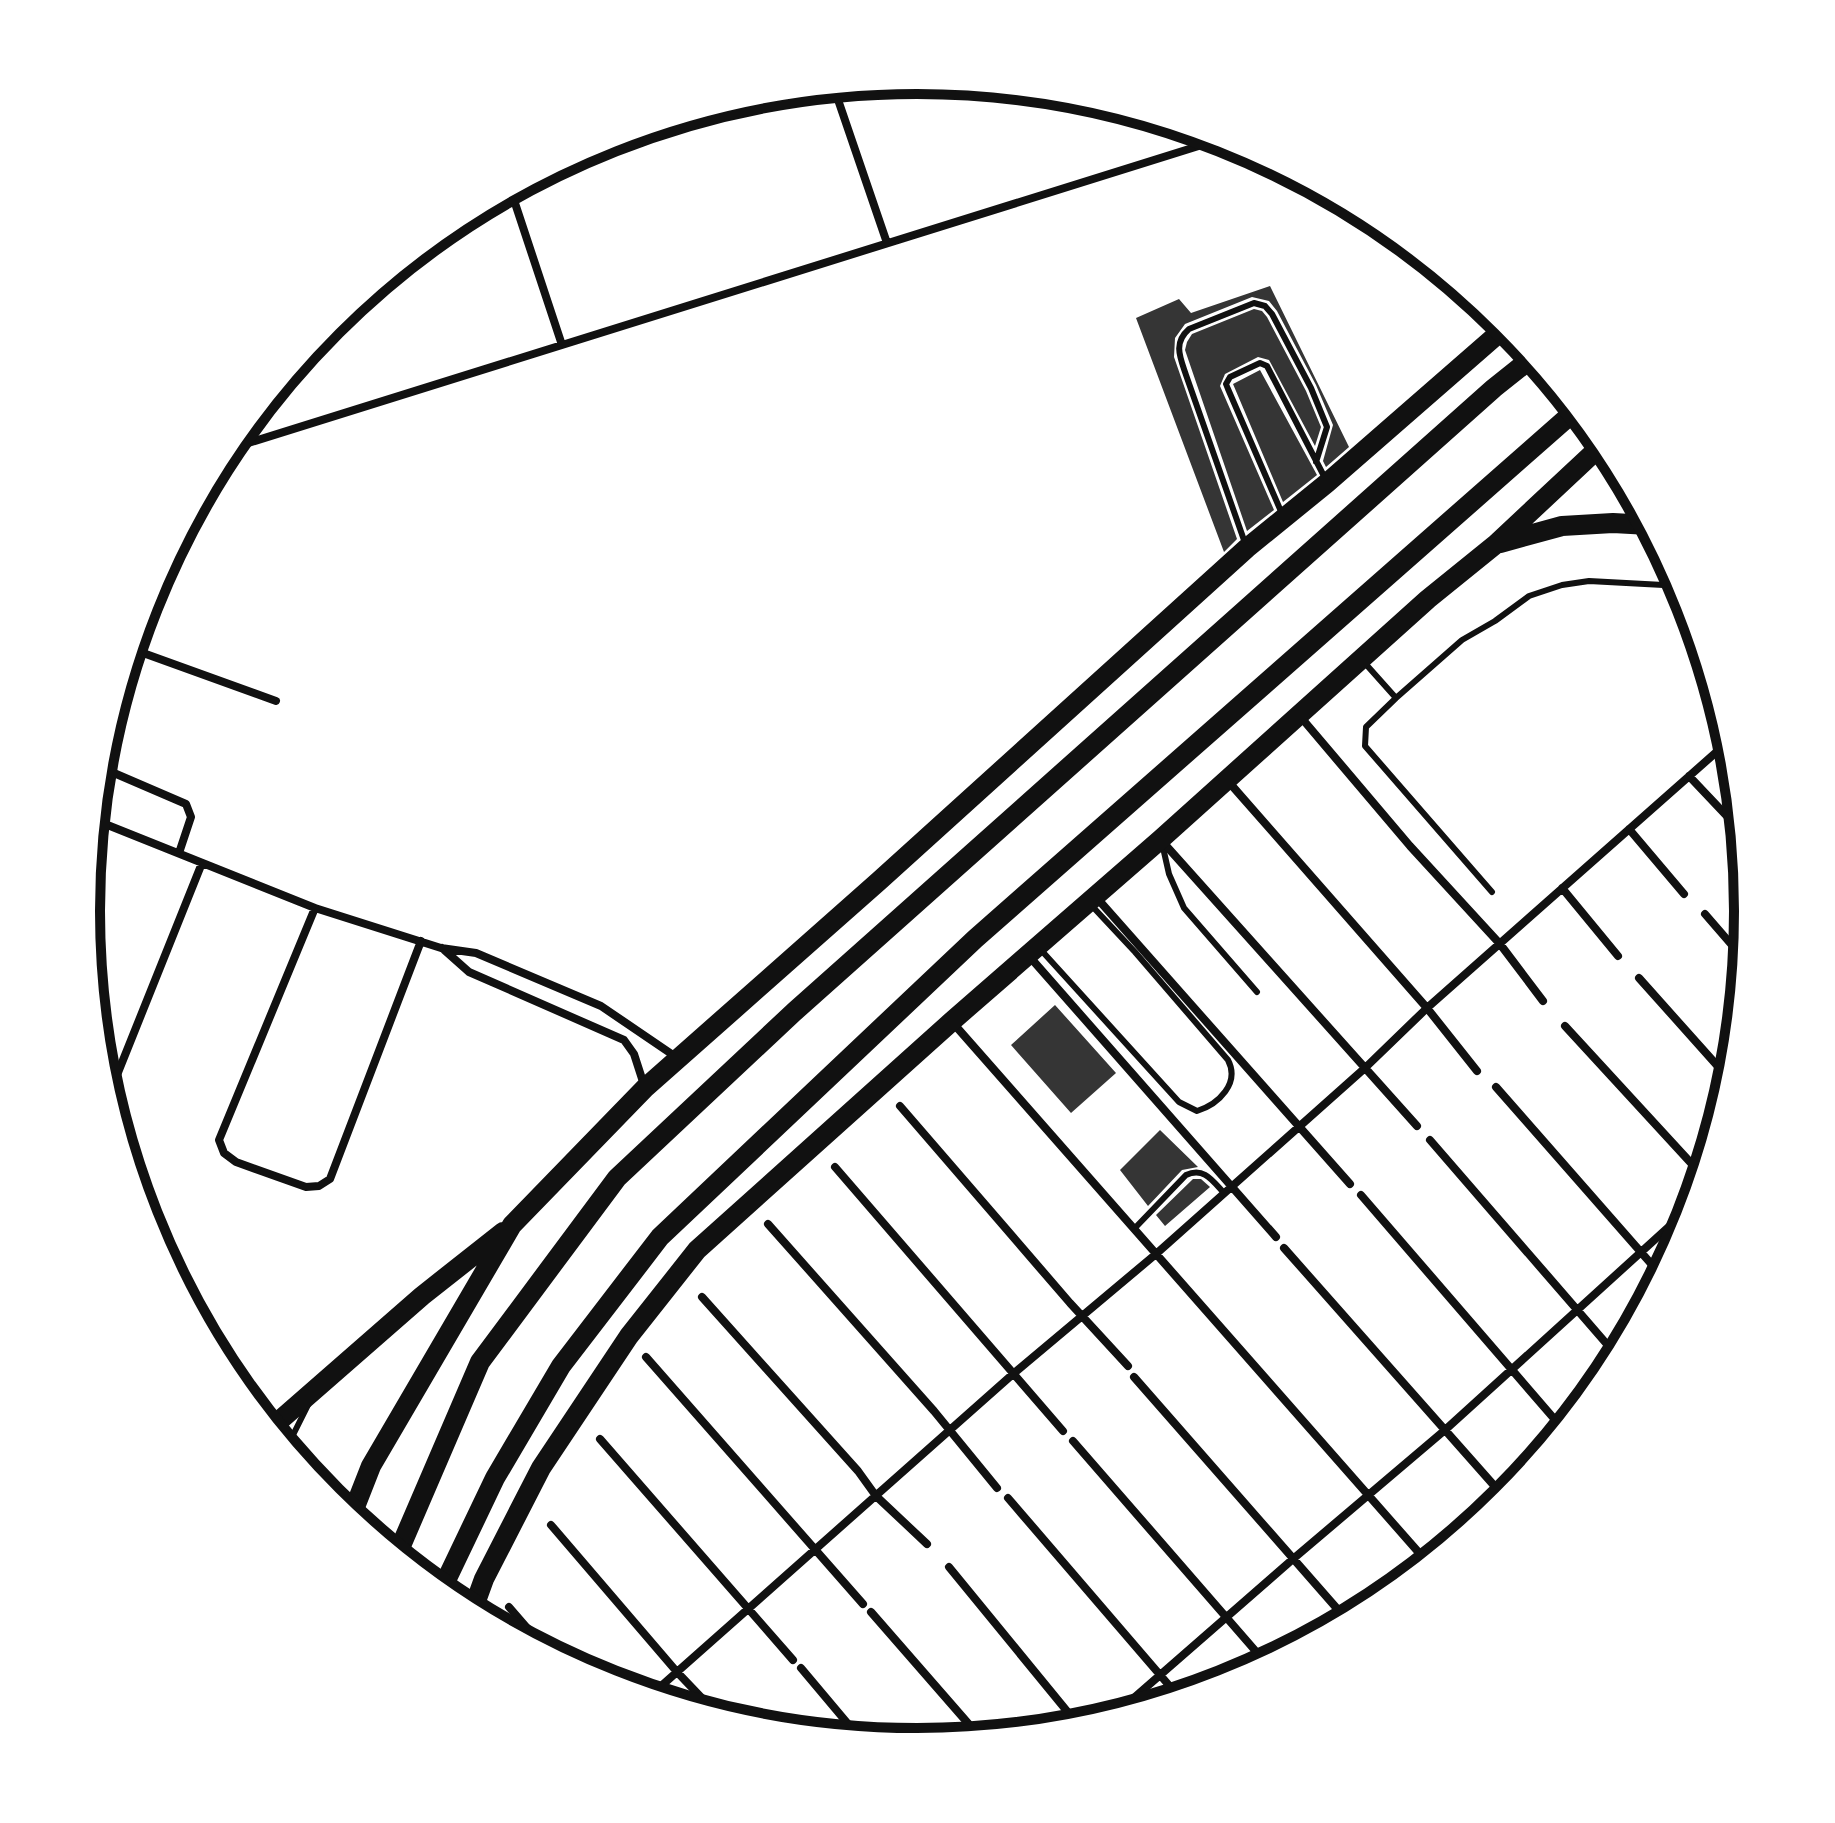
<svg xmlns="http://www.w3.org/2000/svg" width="1835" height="1823" font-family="'Noto Serif',serif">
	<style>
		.building { fill: #353535 }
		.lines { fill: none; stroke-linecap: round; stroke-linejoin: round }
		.service { stroke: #111; stroke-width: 6 }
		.minor { stroke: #111; stroke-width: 8 }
		.primary { stroke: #111; stroke-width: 20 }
		.trunk { stroke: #111; stroke-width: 20 }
		.rim { fill: none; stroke: #111; stroke-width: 10 }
	</style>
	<rect width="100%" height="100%" fill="#fff"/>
	<path class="building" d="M1270,286L1349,447L1326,467L1323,461L1333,425L1316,385L1277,311L1269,301L1252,297L1185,324L1175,338L1174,357L1237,539L1224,552L1136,318L1179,299L1191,313Z
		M1254,309L1262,311L1267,317L1306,391L1321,427L1315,446L1269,360L1258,357L1225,374L1220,386L1274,510L1247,531L1185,350L1187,342L1192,334Z
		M1260,370L1317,475L1283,502L1233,384Z
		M1055,1005L1116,1073L1071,1113L1011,1045Z
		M1160,1130L1198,1167L1182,1170L1148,1206L1120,1170Z
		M1193,1179H1201L1210,1187L1165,1226L1156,1215Z"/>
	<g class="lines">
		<path class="service" d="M1283,516L1228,389L1226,384L1230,377L1260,363L1267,366L1326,480
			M1245,543L1186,375C1180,357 1173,343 1189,329L1254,303L1265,306L1272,314L1311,388L1327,427L1316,462
			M1363,661L1396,698L1462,640L1495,621L1529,596L1562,585L1589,581L1682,586
			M1396,698L1366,727L1365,746L1492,892
			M1162,843L1169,874L1184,908L1257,992
			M1041,950L1179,1102L1197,1111C1219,1104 1240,1083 1228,1060L1135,952L1092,906
			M1134,1229L1186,1175C1204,1167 1212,1180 1224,1193
			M287,1447L308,1405"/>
		<path class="minor" d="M834,88L887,243
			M511,191L562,345
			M226,450L1221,139
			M132,649L276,701
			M1299,715L1410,846L1500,944L1543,1001
			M100,767L186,804L191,817L179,853
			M1689,776L1741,831
			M1227,780L1427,1008L1477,1071
			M95,820L315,908L441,948L476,953L601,1006L676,1057
			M1629,829L1684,894
			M1161,840L1417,1126
			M1562,888L1618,956
			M1096,897L1350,1184
			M315,908L219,1140L224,1153L236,1162L306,1187L319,1186L330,1179L421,941
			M1705,914L1744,959
			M442,948L469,972L624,1040L634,1054L645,1088
			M1029,956L1276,1237
			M1639,978L1731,1081
			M953,1023L1428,1563
			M1565,1026L1702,1175
			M1496,1087L1661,1275
			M109,1095L202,863
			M900,1106L1070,1303L1128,1366
			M1430,1140L1618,1357
			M835,1167L1063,1431
			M1361,1195L1563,1429
			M768,1224L934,1411L997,1488
			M1284,1248L1506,1499
			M702,1297L858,1471L876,1496L927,1544
			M646,1357L863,1604
			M1134,1377L1347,1620
			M600,1439L793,1660
			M1073,1441L1266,1663
			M1008,1498L1179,1697
			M551,1525L677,1672L719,1716
			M949,1567L1080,1727
			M509,1607L548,1652
			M871,1612L980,1737
			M801,1668L859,1737
			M651,1695L1013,1374L1156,1254L1365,1068L1427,1008L1730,740
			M1112,1717L1293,1559L1445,1430L1694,1204"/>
		<path class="primary" d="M1500,543L1562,526L1613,523L1649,525
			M271,1428L422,1296L503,1232
			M351,1517L371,1466L512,1225L645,1088L879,881L1247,548L1327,483L1507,326
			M472,1612L484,1579L541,1468L629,1336L697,1250L951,1022L1161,839L1428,599L1496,544L1604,443"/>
		<path class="trunk" d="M397,1555L480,1362L617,1178L794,1012L1494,388L1533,357
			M441,1591L495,1478L561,1366L660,1237L975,939L1576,410"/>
	</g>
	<path d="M0 0H1835V1823H0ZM100 911a817 817 0 1 1 1634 0a817 817 0 1 1-1634 0Z" fill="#fff" fill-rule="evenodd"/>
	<path class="rim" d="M100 911a817 817 0 1 1 1634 0a817 817 0 1 1-1634 0Z"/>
</svg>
